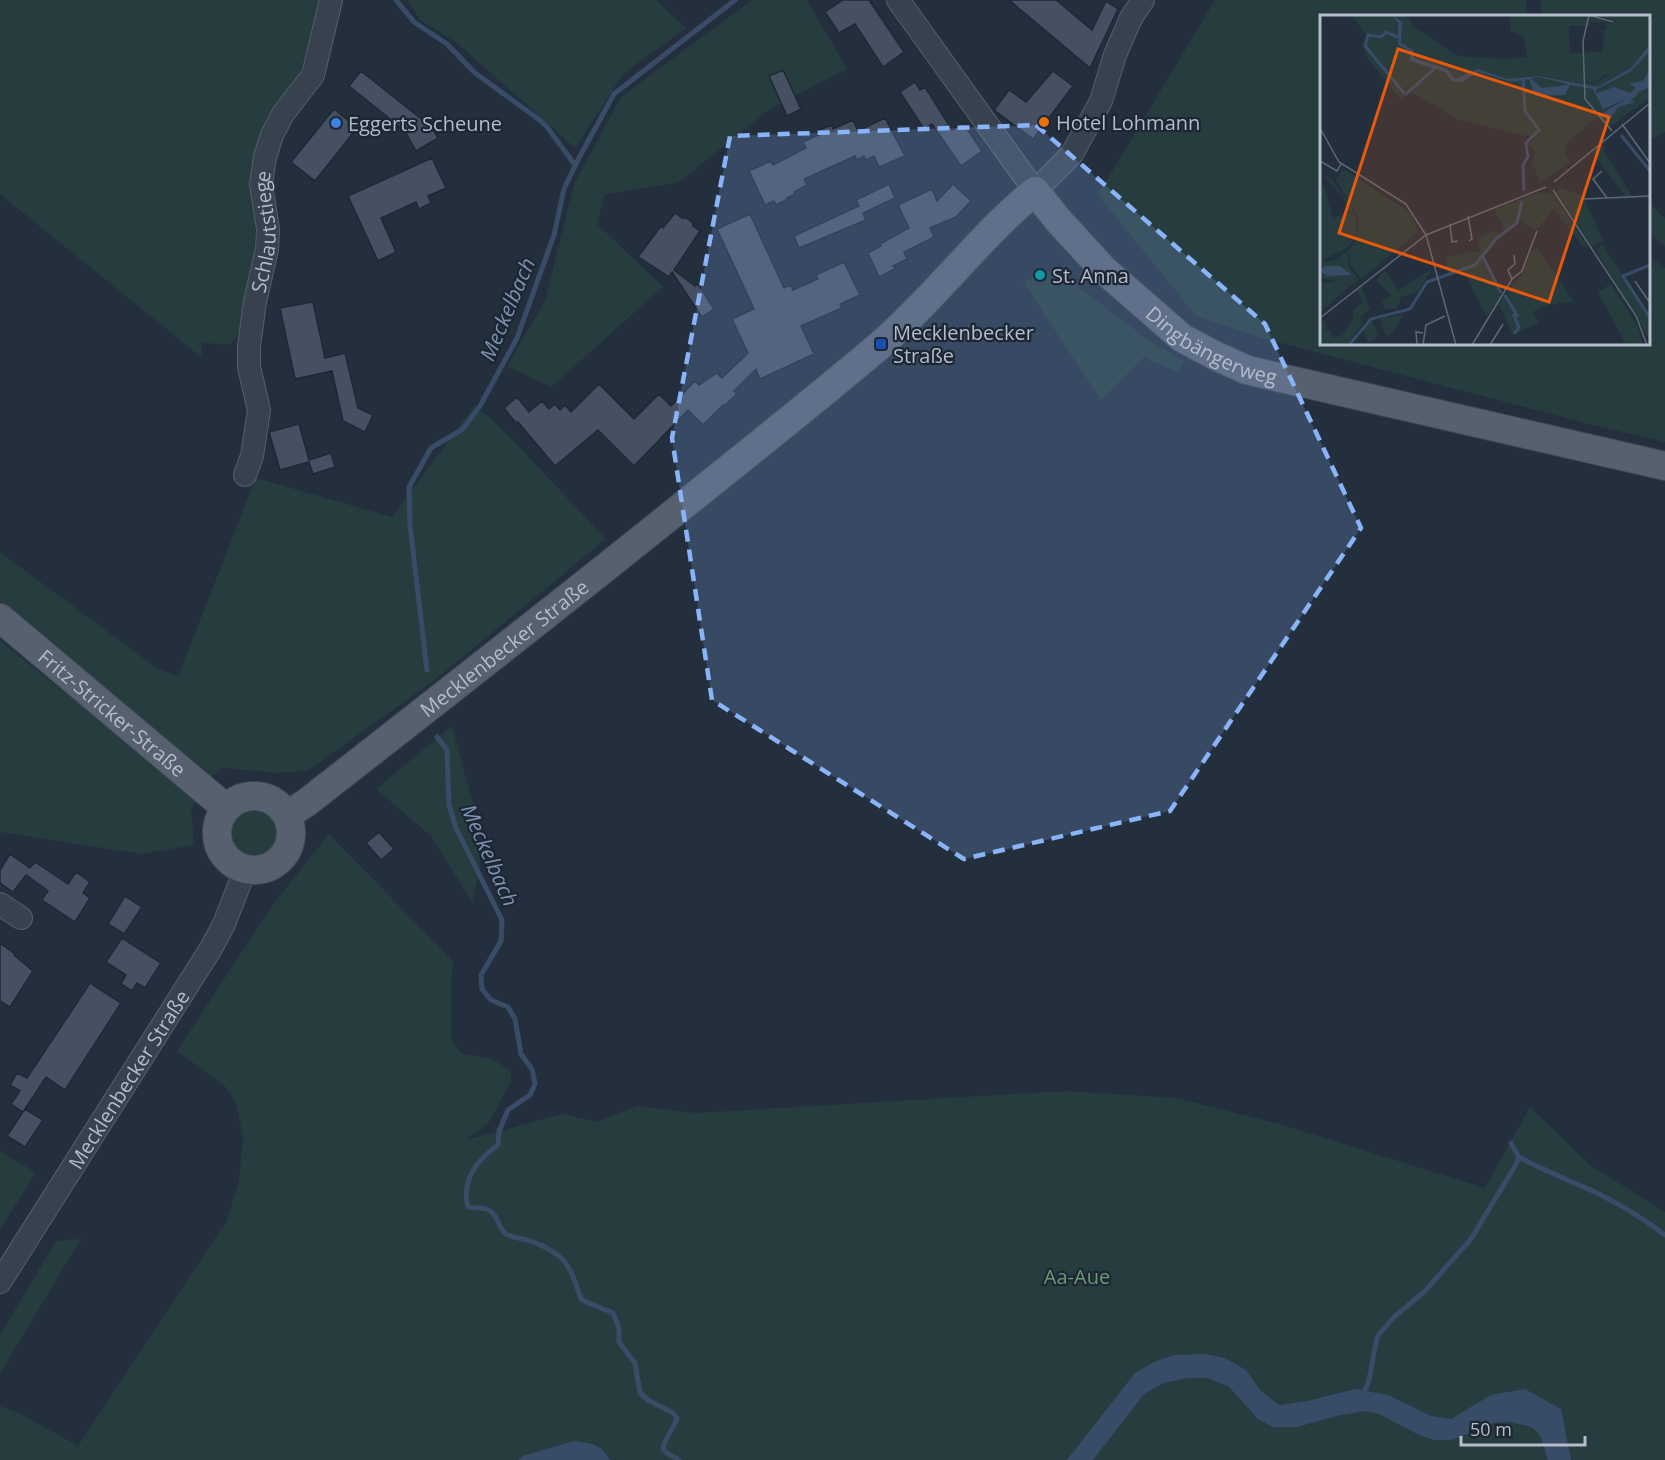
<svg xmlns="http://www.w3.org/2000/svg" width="1665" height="1460" font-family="'Open Sans',sans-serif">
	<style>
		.green { fill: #263c3f }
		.water { fill: #394c67 }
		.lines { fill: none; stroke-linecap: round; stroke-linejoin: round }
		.stream { stroke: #394c67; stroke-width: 5 }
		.building { fill: #455162; stroke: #1f2835; stroke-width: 1.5 }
		.minor-casing { stroke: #565f6c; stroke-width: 24 }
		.major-casing { stroke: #414a57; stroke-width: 30 }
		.minor { stroke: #38414e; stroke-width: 22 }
		.major { stroke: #56606e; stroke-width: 28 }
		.marked { fill: #8ab4f8; fill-opacity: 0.2; stroke: #8ab4f8; stroke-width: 4.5; stroke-dasharray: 12 8; stroke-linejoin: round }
		.food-dot { fill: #e8710a; stroke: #1d2633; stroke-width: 2 }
		.shop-dot { fill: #3f7fe0; stroke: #1d2633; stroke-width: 2 }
		.culture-dot { fill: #0f9aa8; stroke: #1d2633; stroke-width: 2 }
		.transit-dot { fill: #1a4fb4; stroke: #1d2633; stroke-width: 2 }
		.labels { text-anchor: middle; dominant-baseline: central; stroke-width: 4.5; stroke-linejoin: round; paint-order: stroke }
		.poi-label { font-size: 20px; fill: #b4bcc9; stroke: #1d2633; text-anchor: start }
		.street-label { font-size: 20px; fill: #b4bcc9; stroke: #1d2633 }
		.park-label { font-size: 20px; fill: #6b9a76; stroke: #1d2633 }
		.water-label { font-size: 21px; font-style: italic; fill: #7c92b1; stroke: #1d2633 }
		.inset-river { fill: none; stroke: #394c67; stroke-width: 3 }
		.inset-road { fill: none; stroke: #5e6776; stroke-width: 1.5 }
		.view { fill: #e8590c; fill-opacity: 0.15; stroke: #e8590c; stroke-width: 3 }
		.inset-edge { fill: none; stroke: #b4bcc9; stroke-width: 3 }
	</style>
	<rect width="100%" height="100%" fill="#242f3e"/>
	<path class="green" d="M0,0H320C314,25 309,51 299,74C294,85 284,94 277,104C264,123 253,148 251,171C249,191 255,211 255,231C256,248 245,325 236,338C230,349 213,343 202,342L201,357L0,194Z
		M408,0H656L686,28L623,74L575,148L456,42L420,20Z
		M752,0H807L847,69L771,108L678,183L605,194L597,224L663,287L551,387L507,366L545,301L574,184L621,97Z
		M1215,0H1526L1527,16H1322V344H1648L1649,256L1665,268V442L1589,424L1262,338L1196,316L1098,195Z
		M1540,0H1665V132L1649,140L1648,16H1542Z
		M1648,201L1665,219V246L1649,234Z
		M1054,268L1151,342L1184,361L1178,373L1144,357L1101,400L1023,282Z
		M475,405L504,431L606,539L432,682L309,770L279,773L222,768L209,779L0,610V552L155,667L178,676L256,478L392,517Z
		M0,641L197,798L191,810L194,845L141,854L0,832Z
		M452,726L477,819L480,868L472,902L431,836L376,789Z
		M251,809L270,814L280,832L274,850L257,860L238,854L229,837L234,818Z
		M329,834L453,961L451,984V1040L462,1054L492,1059L511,1071V1081L490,1121L466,1140L563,1114L595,1122L638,1106L696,1113L1066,1091L1177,1098L1283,1125L1485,1188L1530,1107L1590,1165L1665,1212V1460H0V1406L23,1415L78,1446L221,1229L225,1226L239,1181L243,1136L236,1102L224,1085L177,1051L274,903Z
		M0,1151L36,1173L0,1229Z
		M81,1239L0,1374V1335L56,1241Z"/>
	<path class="water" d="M1205,1354L1225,1358L1246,1370L1261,1391L1279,1405L1308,1401L1355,1389L1388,1395L1431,1416L1451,1419L1491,1395L1525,1389L1561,1409L1571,1460H1548L1540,1435L1533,1428L1524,1425L1507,1422L1494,1423L1452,1440H1435L1421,1436L1379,1414L1365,1411L1340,1415L1297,1427H1273L1258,1419L1229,1387L1208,1378H1188L1164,1383L1144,1394L1093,1460H1067L1135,1373L1154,1362L1174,1355Z
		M574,1441C591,1443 601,1444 610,1460H518L523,1456Z"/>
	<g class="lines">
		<path class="stream" d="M396,0L414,22L447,44L475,73L541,121L547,127L575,165
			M427,670L410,525L409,487L431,448L463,429L480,406L517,338L554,235L564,189L579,158L614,94L735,0
			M437,737L447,750L449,805L456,828L502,920L501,941L481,975L482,989L491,1000L508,1007L515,1019L521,1054L532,1069L535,1084L530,1095L508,1110L499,1131L498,1145C477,1160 461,1180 468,1207C474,1209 482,1207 487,1209C498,1213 497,1227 506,1234C514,1239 525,1238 533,1242C567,1255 570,1266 581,1299C591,1305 602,1308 613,1313L619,1328V1342L635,1363L640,1393L648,1400L673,1413L677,1418C674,1429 665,1437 663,1449L668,1454L679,1460
			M1519,1157C1546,1172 1574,1182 1601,1195C1623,1206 1645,1220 1665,1235
			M1363,1395L1369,1380L1377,1337L1393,1318L1425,1291L1471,1239L1515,1166L1519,1157L1511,1143"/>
	</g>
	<path class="building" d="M843,0H869L904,52L883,67L855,24L839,33L825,12Z
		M1009,0H1056L1092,30L1106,1L1118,9L1090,68Z
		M783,70L801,109L787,116L769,76Z
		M361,71L425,122L428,121L438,138L416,151L405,131L349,86Z
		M1053,71L1073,86L1033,139L994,110L1009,90L1026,102Z
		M915,82L920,90L925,87L952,130L963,123L982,151L961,166L932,124L924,129L900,92Z
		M334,109L357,128L315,181L291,162Z
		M885,118L905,156L879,167L874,156L866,160L864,156L857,160L855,156L804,179L807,185L794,192L795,194L787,198L788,199L776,205L774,201L765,205L749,171L771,161L773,165L806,148L803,142L821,134L819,130L832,125L833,129L853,120L858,131Z
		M432,158L446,188L428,196L431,203L419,209L416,202L381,218L396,252L378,261L348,196Z
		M889,184L895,198L863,213L866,220L799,248L794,236L859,206L856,200Z
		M953,184L971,201L956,217L930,228L934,237L904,252L907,259L893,266L895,269L879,277L868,253L881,246L880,244L909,228L898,205L932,189L937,201Z
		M675,213L682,218H686L692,222L693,226L700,231L674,270L695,286L698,284L714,309L702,317L672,272L669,277L638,257L661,226L663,228Z
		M750,214L784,288L791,285L793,290L818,279L816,275L844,262L860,295L840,304L842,308L801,326L814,354L760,379L756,369L734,391L737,394L724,406L723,405L703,425L688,410L634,466L598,430L555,466L518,422L516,423L504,408L517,397L529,412L542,401L549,409L555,404L560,410L565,405L571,412L599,384L634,419L659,394L671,406L695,381L699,385L717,373L722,378L748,353L732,319L754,309L717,229Z
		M313,302L325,358L345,353L358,408L373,415L365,432L343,421L332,371L295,379L280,308Z
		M299,424L309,460L331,453L335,467L313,474L309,462L280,470L269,432Z
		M379,832L394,849L381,860L366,843Z
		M10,854L30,868L35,862L68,884L76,872L90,882L83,893L90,898L75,922L42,900L48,891L26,875L13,892L0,883V870Z
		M125,896L142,907L124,934L108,924Z
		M122,938L161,963L145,988L137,983L132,991L121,984L126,975L106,962Z
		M0,943L15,954L14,955L33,971L10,1007L0,1001Z
		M90,983L121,1003L65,1090L46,1077L23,1112L11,1104L20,1091L10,1085L17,1073L27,1078Z
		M25,1109L43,1120L25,1147L7,1136Z"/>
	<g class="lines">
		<g class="minor-casing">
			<g id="minor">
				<path d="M898,0L1035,191L1072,154L1101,101L1115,55L1131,18L1143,0"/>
				<path id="s1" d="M245,475L252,456L259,410L249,367V346L255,302L267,249L268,229L261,184L265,157L272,135L283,114L313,75L331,0"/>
				<path d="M0,904L21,918"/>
				<path id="s2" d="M0,1282L210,950L224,924L245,870"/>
			</g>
		</g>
		<g class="major-casing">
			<g id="major">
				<path id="s3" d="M0,618L226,808"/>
				<circle cx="254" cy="833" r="37"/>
				<path id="s4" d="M287,815L306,803C429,707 553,610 675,512C743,457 812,403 879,346C935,298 979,237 1035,191L1058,220L1103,269L1182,338L1214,355L1247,370L1665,466"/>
			</g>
		</g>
		<use href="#minor" class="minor"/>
		<use href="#major" class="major"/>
	</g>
	<path class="marked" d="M1036,125L1265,324L1361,528L1170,811L964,859L712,700L672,438L730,136Z"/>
	<circle class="food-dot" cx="1044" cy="122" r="6"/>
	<circle class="shop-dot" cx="336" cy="123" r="6"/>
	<circle class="culture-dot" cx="1040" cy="275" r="6"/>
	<rect class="transit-dot" x="875" y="338" width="12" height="12" rx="3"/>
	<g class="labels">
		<g class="poi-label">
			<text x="1056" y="122">Hotel Lohmann</text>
			<text x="348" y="123">Eggerts Scheune</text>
			<text x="1052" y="275">St. Anna</text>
			<text x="893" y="332">Mecklenbecker<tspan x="893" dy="23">Straße</tspan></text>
		</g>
		<g class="street-label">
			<text stroke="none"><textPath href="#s1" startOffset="248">Schlautstiege</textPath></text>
			<text stroke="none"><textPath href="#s4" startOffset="1214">Dingbängerweg</textPath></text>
			<text stroke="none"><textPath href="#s4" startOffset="274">Mecklenbecker Straße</textPath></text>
			<text stroke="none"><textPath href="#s3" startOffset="147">Fritz-Stricker-Straße</textPath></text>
			<text stroke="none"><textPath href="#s2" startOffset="240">Mecklenbecker Straße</textPath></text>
		</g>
		<g class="park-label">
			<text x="1077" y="1276">Aa-Aue</text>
		</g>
		<g class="water-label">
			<text transform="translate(507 309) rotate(-67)">Meckelbach</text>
			<text transform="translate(490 855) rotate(66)">Meckelbach</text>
		</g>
	</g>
	<g transform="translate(1320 15)">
		<rect width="330" height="330" fill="#242f3e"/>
		<path d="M31,0H86L94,11L137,41L186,44L207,42L204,22L191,16L188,0H270L292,10L294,6L272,0H330V82L290,112L277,102L247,128L244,138L250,147L221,168L211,147L215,137L208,130L215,123L139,105L90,76L81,84L48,44L44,35L46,19ZM270,7L286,8L285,16L272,15L285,18L282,36L264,38L265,66L273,68L288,58L286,62L271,69L265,67L262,38H250L249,11H269ZM282,129L286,133L283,135L312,181H305L272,137ZM23,154L91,198L98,217L41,264L31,251L28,236L35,227L39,205L16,165ZM0,157L11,164L31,191L37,207L35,223L27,233L0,246V170H4L13,203L30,198L23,182ZM239,172L264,182L283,226L272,232L237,178ZM221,177L234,180L268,232L262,231L234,194L216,216L200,205L185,216L174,194ZM175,215L180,220L154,249L128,258L125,243L151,236L160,237L157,223ZM282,229L330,301V325L276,235ZM218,233L254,287L229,290L212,297L219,307L193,320L179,290L185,278L192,288L187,276L202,259L212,235ZM27,236L29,252L39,265L32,270L0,263V248L15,245ZM162,244L181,281L167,302L143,255ZM112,254L98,277L81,282L77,294H65L62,286L71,280L57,266L60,260L66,256L78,275ZM17,267L30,271L0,297V268ZM291,269L318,312L323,330H306L296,311L278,277ZM41,271L50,294L40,302L43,308L27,330H0V306H5L6,315H11L12,323L21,320L32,307L34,294L43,287L36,275ZM84,299L69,322L64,318L60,304ZM52,306L59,321L49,328L43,315Z" fill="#263c3f" fill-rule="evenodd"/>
		<path d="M72,0L82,7L81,28L93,35L94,43L127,54L135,64L158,54L188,64L218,61L278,72L311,53L328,32L330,36L310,57L275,75L277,78L294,72L310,78L316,73L309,69L324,65L330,53V72L319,77L311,86L316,87L298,92L288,108L284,97L306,84L283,94L273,74L250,70L245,80L215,81L209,64L191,67L158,57L142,67L132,66L125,57L90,46V36L78,30V8ZM218,62L245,68L248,70L221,73L211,63ZM5,251H20L32,260L7,261L0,256Z" fill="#394c67" fill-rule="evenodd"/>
		<path class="inset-river" d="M78,22L66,17L61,22L48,20L45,31L84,78M203,63L205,96L219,115L206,128L208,142L203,150L204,176M85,80L114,54M301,120L330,156M163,242L181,278M330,250L303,261L330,303M185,280L198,302M193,299L199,312L194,319M29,330L51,304L90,294L107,267L155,250L177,223L197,208L202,186"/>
		<path class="inset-road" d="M269,0L263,26L265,84L292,116M269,0L293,7M302,109L330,148M0,113L19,147L86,189L106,220L226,172M0,146L17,156L21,149M282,156L273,164L287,183M234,167L330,88M233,175L316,301L327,330M264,184L330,181M148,201L152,224L149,226M130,209L132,227L138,226M192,264L188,255L195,249L194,240M315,266L330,288M0,303L106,220L136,330M97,329L96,317L103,318M103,330L106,310L125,301M152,330L192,264L202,256L217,216M170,330L183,309"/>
		<path class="view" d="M78,34L289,102L229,287L19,218Z"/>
		<rect width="330" height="330" class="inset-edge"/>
	</g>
	<path d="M1461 1436v9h124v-9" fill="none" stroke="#b4bcc9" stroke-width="3"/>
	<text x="1470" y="1436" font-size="18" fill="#b4bcc9" stroke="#1d2633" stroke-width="4.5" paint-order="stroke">50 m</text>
</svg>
